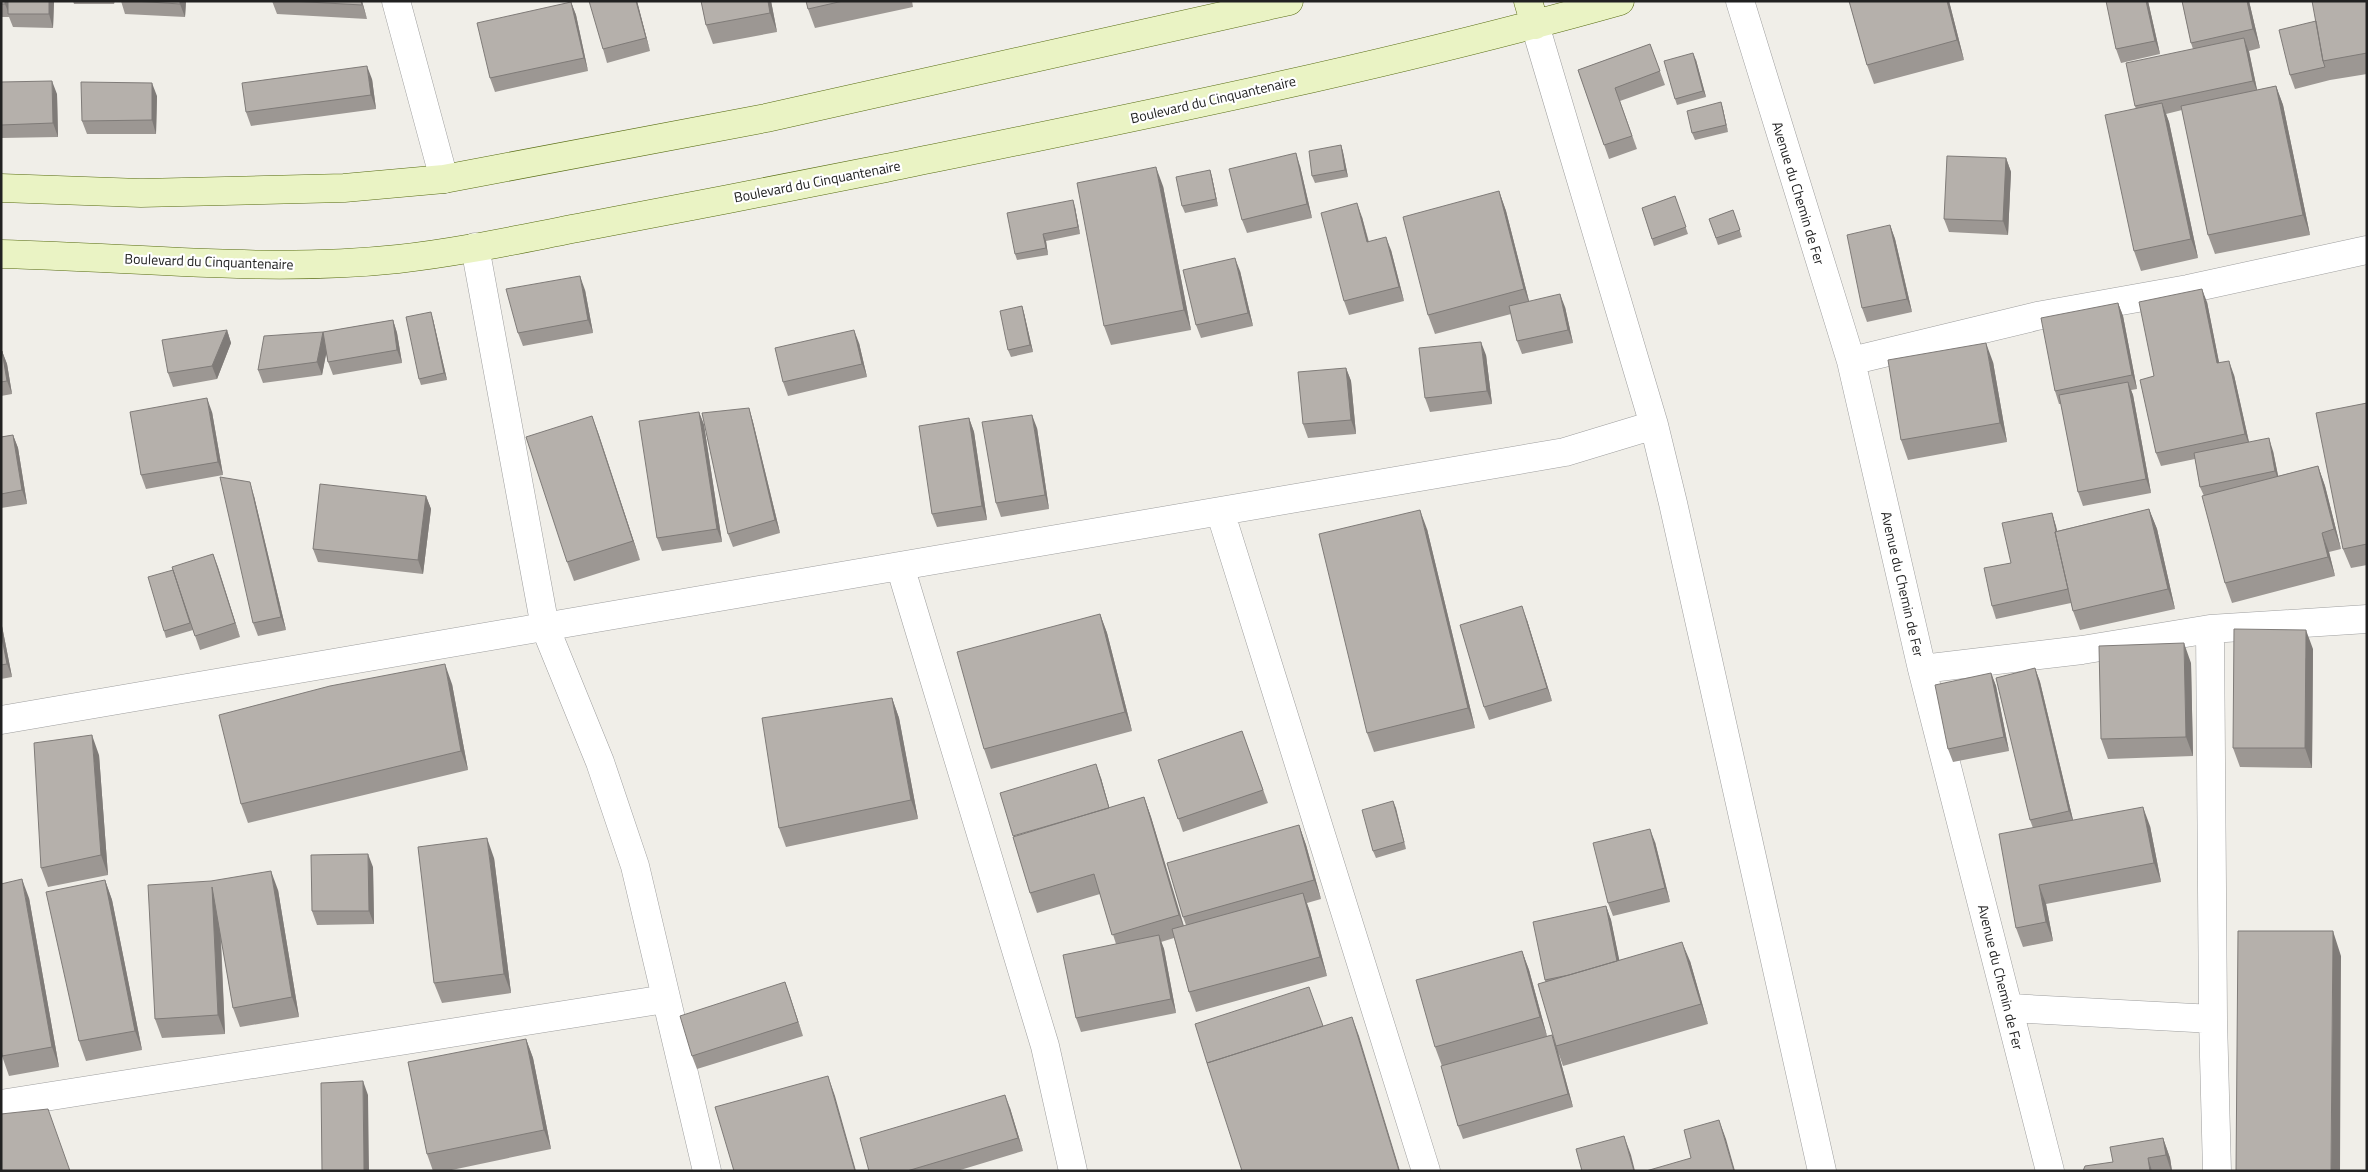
<svg xmlns="http://www.w3.org/2000/svg" width="2368" height="1172" font-family="'Titillium Web',sans-serif">
	<style>
		.lines { fill: none; stroke-linecap: round; stroke-linejoin: round }
		.street-casing { stroke: #9e9e9e; stroke-width: 29 }
		.secondary-casing { stroke: #586c13; stroke-width: 29 }
		.street { stroke: #fff; stroke-width: 28 }
		.secondary { stroke: #eaf3c4; stroke-width: 28 }
		.wall { fill: #9c9793 }
		.shaded-wall { fill: #7f7b78 }
		.building { fill: #b5b0ab; stroke: #7f7b78 }
		.labels { text-anchor: middle; dominant-baseline: central; stroke-width: 4.5; stroke-linejoin: round; paint-order: stroke }
		.street-label { font-size: 14px; fill: #212121; stroke: #fff }
	</style>
	<rect width="100%" height="100%" fill="#f0eee8"/>
	<g class="lines">
		<g class="street-casing">
			<path id="street" d="M396,1L444,179
				M1740,1L1851,361L1922,669L2050,1171
				M1535,25L1654,425L1673,503L1822,1171
				M475,247L545,627L600,762L635,866L707,1171
				M1851,361L2037,316L2188,289L2367,250
				M1220,511L1426,1171
				M900,566L1045,1046L1073,1171
				M2210,629L2213,1019L2217,1171
				M1922,669L2082,650L2210,629L2367,619
				M1,720L1565,452L1654,425
				M2009,1008L2213,1019
				M1,1104L665,999"/>
		</g>
		<g class="secondary-casing">
			<path id="secondary" d="M1528,1L1535,25
				M1,188L141,193L344,188L444,179L766,118L1289,1
				M1,254C133,257 266,273 398,259C463,252 529,237 593,225C691,206 788,188 886,168C1131,118 1378,69 1620,1"/>
		</g>
		<use href="#street" class="street"/>
		<use href="#secondary" class="secondary"/>
	</g>
	<path class="wall" d="M1,1H54L53,28L13,27L9,17H1Z
		M73,1H115L114,4H74Z
		M121,1H186L185,17L125,14Z
		M272,1H362L367,19L277,14Z
		M637,1L650,51L607,63L603,49Z
		M701,1H771L777,32L713,44L706,25Z
		M806,1H912L913,7L815,28L808,9Z
		M1849,1H1949L1964,60L1874,84L1867,65Z
		M2148,1L2160,54L2121,63L2116,49Z
		M2182,1H2249L2260,48L2249,51L2257,90L2276,86L2283,105L2310,235L2215,254L2208,235L2182,110L2166,114L2169,122L2198,258L2141,271L2134,251L2136,109L2135,106L2193,49L2191,43Z
		M2367,1V74L2330,80L2295,89L2290,75L2316,21Z
		M571,2L576,15L588,71L495,92L490,78Z
		M1650,44L1665,85L1620,101L1637,149L1609,159L1578,70Z
		M1696,60L1706,97L1677,105L1675,99Z
		M372,79L376,109L251,126L246,112Z
		M1,82L57,94L58,137L1,138Z
		M157,96L156,134H87L82,121Z
		M1721,102L1723,109L1728,132L1695,140L1692,133Z
		M1341,145L1343,152L1348,177L1315,183L1312,176Z
		M2006,158L2011,172L2008,235L1949,232L1944,219Z
		M1300,166L1312,218L1247,233L1242,220Z
		M1210,170L1212,177L1218,206L1185,213L1182,206Z
		M1163,186L1191,330L1111,345L1104,326Z
		M1499,191L1506,211L1529,301L1565,307L1573,343L1522,354L1517,341L1511,314L1435,334L1428,315Z
		M1675,196L1688,234L1654,246L1642,208Z
		M1075,207L1080,234L1046,241L1048,255L1017,260L1015,254Z
		M1733,210L1742,237L1718,245L1709,219Z
		M1362,217L1369,242L1391,250L1404,301L1349,315L1344,301Z
		M1890,225L1895,239L1912,312L1867,322L1862,308Z
		M1240,271L1253,326L1201,338L1196,325Z
		M585,290L593,333L523,346L518,333Z
		M2207,302L2219,363L2234,375L2249,442L2273,451L2278,476L2318,466L2325,486L2341,549L2329,552L2335,576L2232,603L2225,583L2204,496L2200,487L2195,459L2161,466L2156,453L2154,376Z
		M2118,303L2123,316L2137,389L2131,390L2133,395L2151,493L2083,506L2078,492L2061,404H2059L2055,391Z
		M1022,306L1024,313L1033,352L1011,357L1008,350Z
		M433,319L447,380L421,385L419,379Z
		M393,320L397,333L402,363L333,375L328,362L326,353L322,375L263,383L258,370L323,332Z
		M227,330L231,343L217,379L173,387L168,373Z
		M859,343L867,377L788,396L783,382Z
		M1,351H2L7,364L12,394L1,396Z
		M1486,355L1492,404L1430,412L1425,398Z
		M1993,362L2007,442L1908,460L1901,440Z
		M1346,368L1351,381L1356,434L1308,438L1303,424Z
		M2367,403V565L2351,568L2343,549Z
		M749,408L753,422L780,533L733,547L728,534Z
		M212,412L223,475L146,489L141,475Z
		M699,412L704,425L722,542L662,551L657,538Z
		M592,416L640,560L574,581L567,562Z
		M969,418L974,432L987,520L937,527L932,514Z
		M1037,428L1049,509L1001,517L996,503Z
		M13,435L18,448L27,504L1,508V437Z
		M254,496L286,630L258,636L253,623Z
		M426,496L431,509L423,574L318,562L313,549Z
		M2149,509L2157,529L2175,609L2080,630L2073,611L2071,603L1996,619L1992,606L2011,563L2052,513L2057,531Z
		M1427,529L1475,728L1374,752L1367,733Z
		M213,554L240,637L200,650L193,630L166,638L164,631L173,570Z
		M1100,614L1107,633L1132,731L991,769L984,749Z
		M1527,620L1552,701L1489,720L1484,707Z
		M1,621L12,677L1,679Z
		M2313,649L2312,768L2240,767L2233,748Z
		M2191,663L2193,756L2108,759L2101,739Z
		M2035,668L2040,682L2073,820L2150,826L2161,882L2046,904L2053,941L2023,947L2016,928L2033,828L2030,820Z
		M1991,673L1996,686L2009,751L1953,762L1948,749Z
		M452,684L468,770L248,823L241,804Z
		M892,698L899,718L918,819L786,847L779,828Z
		M1242,731L1268,803L1183,832L1158,760Z
		M99,755L108,875L48,887L41,868Z
		M1101,778L1109,808L1144,797L1151,817L1184,926L1186,925L1183,917L1299,825L1306,845L1321,899L1307,903L1310,912L1327,976L1196,1012L1189,992L1174,938L1161,942L1164,949L1176,1013L1081,1032L1076,1018L1116,944L1100,894L1037,913L1030,893Z
		M1393,801L1406,849L1376,858L1373,851Z
		M1655,842L1670,902L1613,916L1608,903Z
		M494,858L511,993L442,1003L434,983Z
		M373,867L374,924L317,925L312,911Z
		M105,880L112,900L142,1050L86,1061L79,1041Z
		M211,881L278,890L299,1017L240,1027L233,1008L221,937L225,1034L162,1038L155,1019Z
		M29,898L59,1067L9,1076L2,1056Z
		M1606,906L1611,920L1619,960L1690,961L1708,1024L1563,1066L1556,1046L1545,980Z
		M1522,951L1529,970L1547,1036L1552,1035L1557,1048L1573,1107L1463,1139L1458,1126L1442,1066L1435,1047Z
		M785,982L803,1036L697,1069L692,1056Z
		M526,1039L533,1058L551,1149L447,1171H433L427,1154Z
		M1010,1108L1023,1151L957,1171H869Z
		M2163,1138L2170,1158L2172,1171H2083L2113,1162Z"/>
	<path class="shaded-wall" d="M5,1H11L9,14L5,4Z
		M49,1H54L53,28L49,14Z
		M180,1H186L185,17L180,4Z
		M361,1H362L367,19Z
		M636,1H637L650,51L646,38Z
		M768,1H771L777,32L770,13Z
		M1947,1H1949L1964,60L1957,40Z
		M2146,1H2148L2160,54L2155,41Z
		M2247,1H2249L2260,48L2253,29Z
		M571,2L576,15L588,71L584,58Z
		M2244,38L2249,52L2258,94L2253,81Z
		M1693,53L1696,60L1706,97L1703,91Z
		M367,66L372,79L376,109L371,95Z
		M52,81L57,94L58,137L53,123Z
		M152,83L157,96L156,134L152,120Z
		M2276,86L2283,105L2310,235L2303,215Z
		M1721,102L1723,109L1728,132L1726,125Z
		M2162,103L2169,122L2198,258L2191,239Z
		M1341,145L1343,152L1348,177L1345,170Z
		M1296,153L1300,166L1312,218L1307,204Z
		M2006,158L2011,172L2008,235L2003,221Z
		M1156,167L1163,186L1191,330L1184,310Z
		M1210,170L1212,177L1218,206L1216,199Z
		M1499,191L1506,211L1531,309L1524,289Z
		M1073,200L1075,207L1080,234L1078,227Z
		M1357,203L1362,217L1372,256L1367,242Z
		M1890,225L1895,239L1912,312L1907,299Z
		M1043,234L1046,241L1048,255L1046,248Z
		M1386,237L1391,250L1404,301L1399,287Z
		M1235,258L1240,271L1253,326L1248,313Z
		M580,276L585,290L593,333L588,320Z
		M2202,289L2207,302L2222,377L2217,363Z
		M1560,294L1565,307L1573,343L1568,330Z
		M2118,303L2123,316L2137,389L2132,375Z
		M1022,306L1024,313L1033,352L1030,345Z
		M431,312L433,319L447,380L444,373Z
		M393,320L397,333L402,363L397,350Z
		M227,330L231,343L217,379L212,366Z
		M854,330L859,343L867,377L862,364Z
		M323,332L328,345L322,375L317,362Z
		M1481,342L1486,355L1492,404L1487,391Z
		M1986,343L1993,362L2007,442L2000,423Z
		M2,351L7,364L12,394L7,381Z
		M2229,361L2234,375L2250,447L2245,434Z
		M1346,368L1351,381L1356,434L1351,420Z
		M2128,382L2133,395L2151,493L2146,479Z
		M207,398L212,412L223,475L218,462Z
		M749,408L753,422L780,533L775,520Z
		M699,412L704,425L722,542L717,529Z
		M1032,415L1037,428L1049,509L1045,495Z
		M592,416L599,435L640,560L633,541Z
		M969,418L974,432L987,520L982,506Z
		M13,435L18,448L27,504L22,490Z
		M2269,438L2273,451L2280,485L2275,471Z
		M2318,466L2325,486L2341,549L2334,529Z
		M250,482L254,496L286,630L281,617Z
		M426,496L431,509L423,574L418,560Z
		M2149,509L2157,529L2175,609L2168,589Z
		M1420,510L1427,529L1475,728L1468,708Z
		M2052,513L2056,526L2073,603L2068,589Z
		M2322,533L2329,552L2335,576L2328,557Z
		M213,554L218,567L240,637L235,623Z
		M1522,606L1527,620L1552,701L1547,688Z
		M1100,614L1107,633L1132,731L1125,712Z
		M1,621L12,677L7,664L1,633Z
		M2306,630L2313,649L2312,768L2305,748Z
		M2184,643L2191,663L2193,756L2186,737Z
		M445,664L452,684L468,770L461,751Z
		M2035,668L2040,682L2074,824L2069,811Z
		M1991,673L1996,686L2009,751L2004,737Z
		M892,698L899,718L918,819L911,800Z
		M92,735L99,755L108,875L101,855Z
		M1096,764L1101,778L1115,828L1110,814Z
		M1144,797L1151,817L1186,934L1179,915Z
		M1393,801L1396,808L1406,849L1404,842Z
		M2143,807L2150,826L2161,882L2154,863Z
		M1299,825L1306,845L1321,899L1314,880Z
		M1650,829L1655,842L1670,902L1665,888Z
		M487,838L494,858L511,993L504,974Z
		M368,854L373,867L374,924L369,911Z
		M271,871L278,890L299,1017L292,997Z
		M22,879L29,898L59,1067L52,1047Z
		M105,880L112,900L142,1050L135,1031Z
		M2039,885L2046,904L2053,941L2046,922Z
		M212,887L219,907L225,1034L218,1015Z
		M1303,893L1310,912L1327,976L1320,957Z
		M1606,906L1611,920L1623,978L1618,965Z
		M2333,931L2341,956L2340,1171H2331Z
		M1159,935L1164,949L1176,1013L1171,999Z
		M1682,942L1690,961L1708,1024L1701,1004Z
		M1522,951L1529,970L1547,1036L1540,1017Z
		M785,982L790,996L803,1036L798,1022Z
		M1352,1017L1359,1036L1400,1171H1399Z
		M1552,1035L1557,1048L1573,1107L1568,1094Z
		M526,1039L533,1058L551,1149L544,1130Z
		M828,1076L835,1096L856,1171H855Z
		M363,1081L368,1095L369,1171H364Z
		M1005,1095L1010,1108L1023,1151L1018,1138Z
		M1719,1120L1726,1139L1735,1171H1734Z
		M1624,1136L1631,1155L1635,1171H1634Z
		M2163,1138L2170,1158L2172,1171H2171L2166,1155Z
		M2148,1158L2152,1171H2150Z"/>
	<path class="building" d="M1,1H5V4H1Z
		M8,1H49V14H8Z
		M134,1H180V4Z
		M290,1H361L362,5Z
		M589,1H636L646,38L603,49Z
		M701,1H768L770,13L706,25Z
		M806,1H843L808,9Z
		M1849,1H1947L1957,40L1867,65Z
		M2106,1H2146L2155,41L2116,49Z
		M2182,1H2247L2253,29L2191,43Z
		M2312,1H2367V53L2323,61Z
		M571,2L584,58L490,78L477,23Z
		M2316,21L2323,61L2325,67L2290,75L2279,30Z
		M2244,38L2253,81L2135,106L2126,63Z
		M1650,44L1660,71L1615,88L1632,136L1604,145L1578,70Z
		M1693,53L1703,91L1675,99L1664,61Z
		M367,66L371,95L246,112L242,83Z
		M52,81L53,123L1,125V82Z
		M81,82L152,83V120L82,121Z
		M2276,86L2303,215L2208,235L2181,106Z
		M1721,102L1726,125L1692,133L1687,111Z
		M2162,103L2191,239L2134,251L2105,115Z
		M1341,145L1345,170L1312,176L1309,151Z
		M1296,153L1307,204L1242,220L1229,169Z
		M1947,156L2006,158L2003,221L1944,219Z
		M1156,167L1184,310L1104,326L1077,183Z
		M1210,170L1216,199L1182,206L1176,177Z
		M1499,191L1524,289L1428,315L1403,217Z
		M1675,196L1686,227L1652,239L1642,208Z
		M1073,200L1078,227L1043,234L1046,248L1015,254L1007,213Z
		M1357,203L1367,242L1386,237L1399,287L1344,301L1321,213Z
		M1733,210L1740,230L1716,238L1709,219Z
		M1890,225L1907,299L1862,308L1847,235Z
		M1235,258L1248,313L1196,325L1183,270Z
		M580,276L588,320L518,333L506,289Z
		M2202,289L2217,363L2229,361L2245,434L2156,453L2140,380L2154,376L2139,302Z
		M1560,294L1568,330L1517,341L1509,306Z
		M2118,303L2132,375L2055,391L2041,318Z
		M1022,306L1030,345L1008,350L1000,311Z
		M431,312L444,373L419,379L406,317Z
		M393,320L397,350L328,362L323,332Z
		M227,330L212,366L168,373L162,340Z
		M854,330L862,364L783,382L775,348Z
		M323,332L317,362L258,370L264,336Z
		M1481,342L1487,391L1425,398L1419,348Z
		M1986,343L2000,423L1901,440L1888,360Z
		M1,351H2L7,381L1,382Z
		M1346,368L1351,420L1303,424L1298,372Z
		M2128,382L2146,479L2078,492L2059,395Z
		M207,398L218,462L141,475L130,412Z
		M2367,403V544L2343,549L2316,413Z
		M749,408L775,520L728,534L702,413Z
		M699,412L717,529L657,538L639,421Z
		M1032,415L1045,495L996,503L982,422Z
		M592,416L633,541L567,562L526,437Z
		M969,418L982,506L932,514L919,426Z
		M13,435L22,490L1,494V437Z
		M2269,438L2275,471L2200,487L2194,453Z
		M2318,466L2334,529L2322,533L2328,557L2225,583L2202,496Z
		M220,477L250,482L281,617L253,623Z
		M320,484L426,496L418,560L313,549Z
		M2149,509L2168,589L2073,611L2055,532Z
		M1420,510L1468,708L1367,733L1319,534Z
		M2052,513L2056,531L2055,532L2068,589L1992,606L1984,568L2011,563L2002,523Z
		M213,554L235,623L195,636L172,567Z
		M173,570L190,623L164,631L148,577Z
		M1522,606L1547,688L1484,707L1460,625Z
		M1100,614L1125,712L984,749L957,652Z
		M2234,629L2306,630L2305,748H2233Z
		M1,633L7,664L1,665Z
		M2184,643L2186,737L2101,739L2099,646Z
		M445,664L461,751L241,804L219,715L330,686Z
		M2035,668L2069,811L2030,820L1996,678Z
		M1991,673L2004,737L1948,749L1935,685Z
		M892,698L911,800L779,828L762,718Z
		M1242,731L1263,790L1178,819L1158,760Z
		M92,735L101,855L41,868L34,743Z
		M1096,764L1109,808L1013,836L1000,793Z
		M1144,797L1179,915L1112,935L1094,874L1030,893L1013,837Z
		M1393,801L1404,842L1373,851L1362,810Z
		M2143,807L2154,863L2039,885L2046,922L2016,928L1999,834Z
		M1299,825L1314,880L1183,917L1167,863Z
		M1650,829L1665,888L1608,903L1593,843Z
		M487,838L504,974L434,983L418,847Z
		M368,854L369,911H312L311,855Z
		M271,871L292,997L233,1008L212,887L218,1015L155,1019L148,885L211,881Z
		M22,879L52,1047L2,1056L1,1049V884Z
		M105,880L135,1031L79,1041L46,892Z
		M1303,893L1320,957L1189,992L1172,929Z
		M1606,906L1617,961L1569,975L1545,980L1533,922Z
		M2238,931H2333L2331,1171H2236Z
		M1159,935L1171,999L1076,1018L1063,955Z
		M1682,942L1701,1004L1556,1046L1538,984Z
		M1522,951L1540,1017L1435,1047L1416,980Z
		M785,982L798,1022L692,1056L680,1016Z
		M1309,987L1323,1026L1207,1063L1195,1024Z
		M1352,1017L1399,1171H1242L1207,1063Z
		M1552,1035L1568,1094L1458,1126L1441,1066Z
		M526,1039L544,1130L427,1154L408,1062Z
		M828,1076L855,1171H734L715,1107Z
		M363,1081L364,1171H322L321,1083Z
		M1005,1095L1018,1138L907,1171H869L860,1138Z
		M48,1109L70,1171H1V1114Z
		M1719,1120L1734,1171H1646L1691,1158L1684,1130Z
		M1624,1136L1634,1171H1582L1576,1149Z
		M2163,1138L2166,1155L2148,1158L2150,1171H2083L2085,1166L2113,1162L2110,1147Z"/>
	<g class="labels">
		<g class="street-label">
			<text transform="translate(1213 99) rotate(-13)">Boulevard du Cinquantenaire</text>
			<text transform="translate(817 181) rotate(-11)">Boulevard du Cinquantenaire</text>
			<text transform="translate(1799 193) rotate(73)">Avenue du Chemin de Fer</text>
			<text transform="translate(209 261) rotate(2)">Boulevard du Cinquantenaire</text>
			<text transform="translate(1903 584) rotate(77)">Avenue du Chemin de Fer</text>
			<text transform="translate(2001 977) rotate(76)">Avenue du Chemin de Fer</text>
		</g>
	</g>
	<rect width="2368" height="1172" fill="none" stroke="#212121" stroke-width="5"/>
</svg>
